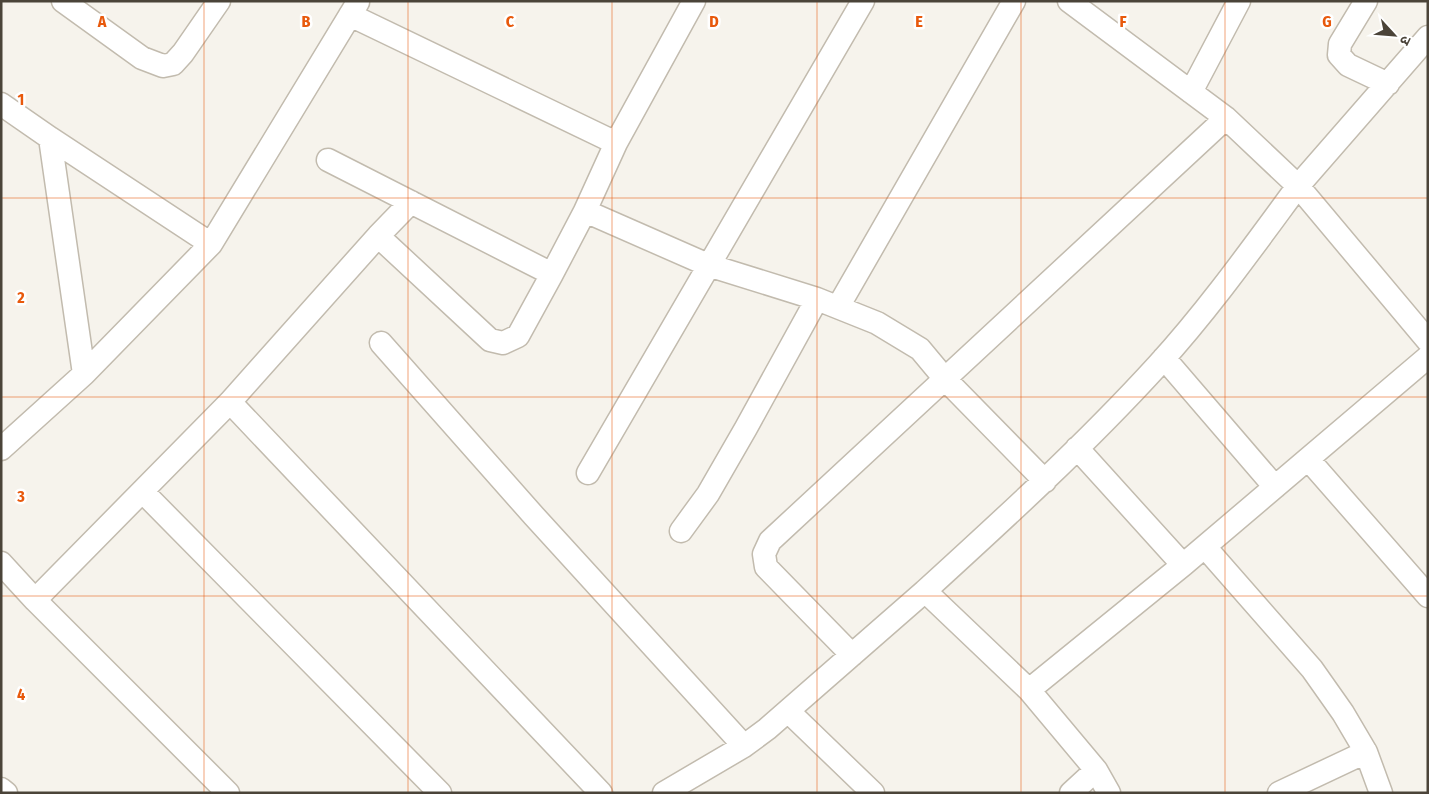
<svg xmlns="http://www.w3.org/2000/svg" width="1429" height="794" font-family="'Fira Sans Condensed','Noto Sans Devanagari',sans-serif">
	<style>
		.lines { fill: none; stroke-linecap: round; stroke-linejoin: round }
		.street-casing { stroke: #c2bbae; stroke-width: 25 }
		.street { stroke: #fff; stroke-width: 22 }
		.grid { fill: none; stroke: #e8590c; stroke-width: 1; stroke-opacity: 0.55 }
		.grid-label { font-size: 16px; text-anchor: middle; font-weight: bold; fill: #e8590c; stroke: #fff; stroke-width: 5; stroke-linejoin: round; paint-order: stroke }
	</style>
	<rect width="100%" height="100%" fill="#f6f3ec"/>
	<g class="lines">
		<g class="street-casing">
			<path id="street" d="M63,1L142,58L163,66L173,64L183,53L219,1
				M694,1L616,143L585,211L708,265L817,299L877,323L920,349L945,379L1045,481
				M1069,1L1226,118L1298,186L1428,37
				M1366,1L1340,44L1339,55L1348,65L1388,84
				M350,15L616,143
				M1191,92L1239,1
				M1,104L50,138L211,244L84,374L1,449
				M50,138L84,374
				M328,160L552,274L585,211
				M378,236L490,340L503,343L518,336L552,274
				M211,244L358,2
				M838,307L1014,1
				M381,343L534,516L744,746
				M1164,358L1275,487
				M230,402L601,793
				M1077,448L1183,565
				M1308,459L1428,596
				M588,473L863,1
				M143,492L440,793
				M681,531L708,494L746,428L817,299
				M1205,547L1312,669L1343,713L1366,752L1279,793
				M1,563L35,600L228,793
				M35,600L230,402L378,236L411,202
				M852,655L766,567L764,554L770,541L1226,118
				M1029,690L925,591C1005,518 1085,445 1158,365C1209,309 1253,247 1298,186L1428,341
				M788,711L873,793
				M1366,752L1381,793
				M1,789L6,793
				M664,793L744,746L767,729L925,591
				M1071,793L1096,770
				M1109,793L1096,770L1029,690L1183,565L1428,357"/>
		</g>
		<use href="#street" class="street"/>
	</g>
	<path class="grid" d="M204,1V793M408,1V793M612,1V793M817,1V793M1021,1V793M1225,1V793M1,198H1428M1,397H1428M1,596H1428"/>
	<g class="grid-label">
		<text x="102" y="27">A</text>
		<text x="306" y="27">B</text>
		<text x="510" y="27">C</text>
		<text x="714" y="27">D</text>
		<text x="919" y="27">E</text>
		<text x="1123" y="27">F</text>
		<text x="1327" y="27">G</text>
		<text x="21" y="105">1</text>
		<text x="21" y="303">2</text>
		<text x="21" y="502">3</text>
		<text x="21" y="700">4</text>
	</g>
	<rect width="1429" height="794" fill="none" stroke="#4b4439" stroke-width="5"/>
	<g transform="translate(1394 35) rotate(116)" stroke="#ffffff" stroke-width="4" paint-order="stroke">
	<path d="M0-4L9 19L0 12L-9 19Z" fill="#4b4439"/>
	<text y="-8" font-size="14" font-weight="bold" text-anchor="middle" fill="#4b4439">उ</text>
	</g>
</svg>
